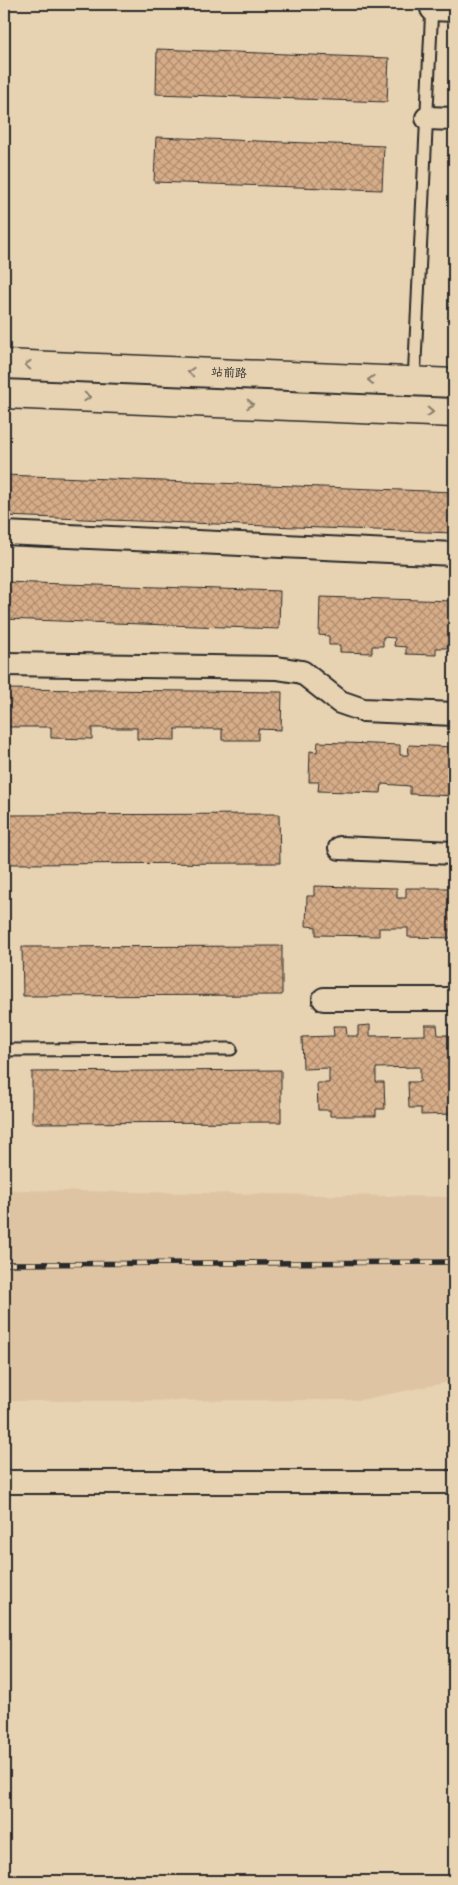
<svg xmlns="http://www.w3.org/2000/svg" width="458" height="1885" font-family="Kalam,'LXGW WenKai TC',sans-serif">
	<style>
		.built { fill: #dec4a3 }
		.building { fill: url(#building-cross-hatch); stroke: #2b2b2b }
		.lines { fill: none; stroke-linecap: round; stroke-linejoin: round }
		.lane-casing { stroke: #2b2b2b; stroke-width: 15 }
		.street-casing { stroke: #2b2b2b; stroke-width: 26 }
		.secondary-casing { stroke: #2b2b2b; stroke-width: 31 }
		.lane { stroke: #e7d2b1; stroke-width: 11 }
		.street { stroke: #e7d2b1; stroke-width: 22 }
		.secondary { stroke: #e7d2b1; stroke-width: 28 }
		.rail-casing { stroke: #2b2b2b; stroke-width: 5.5 }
		.rail { stroke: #e7d2b1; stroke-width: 4; stroke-dasharray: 11; stroke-linecap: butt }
		.oneway { stroke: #897e6e }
		.labels { text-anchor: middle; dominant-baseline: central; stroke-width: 5; stroke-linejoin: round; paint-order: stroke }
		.street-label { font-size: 12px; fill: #2b2b2b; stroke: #e7d2b1 }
	</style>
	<defs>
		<pattern id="building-cross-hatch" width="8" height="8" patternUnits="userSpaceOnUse" patternTransform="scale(1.25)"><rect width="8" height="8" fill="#d7ad88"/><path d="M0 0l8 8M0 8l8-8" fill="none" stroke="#af8d6f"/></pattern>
	</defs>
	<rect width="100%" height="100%" fill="#e7d2b1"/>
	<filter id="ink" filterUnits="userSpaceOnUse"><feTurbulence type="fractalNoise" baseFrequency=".02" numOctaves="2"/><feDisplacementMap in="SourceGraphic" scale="10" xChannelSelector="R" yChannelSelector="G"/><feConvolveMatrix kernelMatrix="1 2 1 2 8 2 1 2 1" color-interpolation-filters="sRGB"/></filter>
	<g filter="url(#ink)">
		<path class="built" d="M4,1190L454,1197V1381L360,1400L4,1401Z"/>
		<path class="building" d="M157,49L389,58L387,102L156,94Z
			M156,137L384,146L382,190L154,182Z
			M4,475L454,492V533L4,516Z
			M4,582L280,591L279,629L4,619Z
			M320,597L454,601V640L448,639V648H436V655L406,654V647L394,646L395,638L383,637V646H372V653L340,652V645H329V636L319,635Z
			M4,689L282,692L281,730L258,729V740H222V729H175V740L137,739V728H92V739L51,738V727H6L5,738H4Z
			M318,742L400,745V755H408L409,745L454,747V796L410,794V786L382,784L381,793L318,791L319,782H309L310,751L317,752Z
			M279,814L280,863L4,864V815Z
			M314,886L397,888V898H406V888H454V938L408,937V928H379V936L316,935V927L306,926L307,896H314Z
			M282,946V995L23,996L22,947Z
			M449,1024H454V1114L421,1115V1108H409L408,1082H420V1067L376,1068V1082H384L385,1109H376V1116H330V1110H318L317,1083H329V1068L303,1069L302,1037L334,1036L333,1026H346L347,1036H358V1026L370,1025V1036L425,1035V1025H437L438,1035H449Z
			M281,1070V1122L32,1123V1072Z"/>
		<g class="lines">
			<g class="lane-casing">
				<path id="lane" d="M414,382L432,5
					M4,1050L231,1049"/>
			</g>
			<g class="street-casing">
				<path id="street" d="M432,9L454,10
					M427,118L454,119
					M4,533L454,554
					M4,664L277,668L302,672L340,702L363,710L454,714
					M340,848L454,853
					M324,999H454
					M4,1482H454"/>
			</g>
			<g class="secondary-casing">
				<path id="secondary" d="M4,364L454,383
					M4,394L454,413"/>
			</g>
			<use href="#lane" class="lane"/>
			<use href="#street" class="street"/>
			<use href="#secondary" class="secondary"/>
			<g class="rail-casing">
				<path id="rail" d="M4,1264L454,1262"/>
			</g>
			<use href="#rail" class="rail"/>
		</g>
		<defs><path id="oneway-chevron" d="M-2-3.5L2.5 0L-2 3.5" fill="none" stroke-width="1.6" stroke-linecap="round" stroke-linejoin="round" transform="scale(1.25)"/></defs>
		<g class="oneway">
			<use href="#oneway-chevron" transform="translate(28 365) rotate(-178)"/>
			<use href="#oneway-chevron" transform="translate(191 372) rotate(-178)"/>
			<use href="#oneway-chevron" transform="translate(371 380) rotate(-178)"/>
			<use href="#oneway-chevron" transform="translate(87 397) rotate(2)"/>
			<use href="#oneway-chevron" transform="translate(250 404) rotate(2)"/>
			<use href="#oneway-chevron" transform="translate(430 412) rotate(2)"/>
		</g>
	</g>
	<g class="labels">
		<g class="street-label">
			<text transform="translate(229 373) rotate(2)">站前路</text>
		</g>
	</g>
	<rect width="458" height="1885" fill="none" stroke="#e7d2b1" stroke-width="20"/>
	<rect x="10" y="10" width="438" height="1865" fill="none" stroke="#2b2b2b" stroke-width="2" filter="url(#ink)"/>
</svg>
